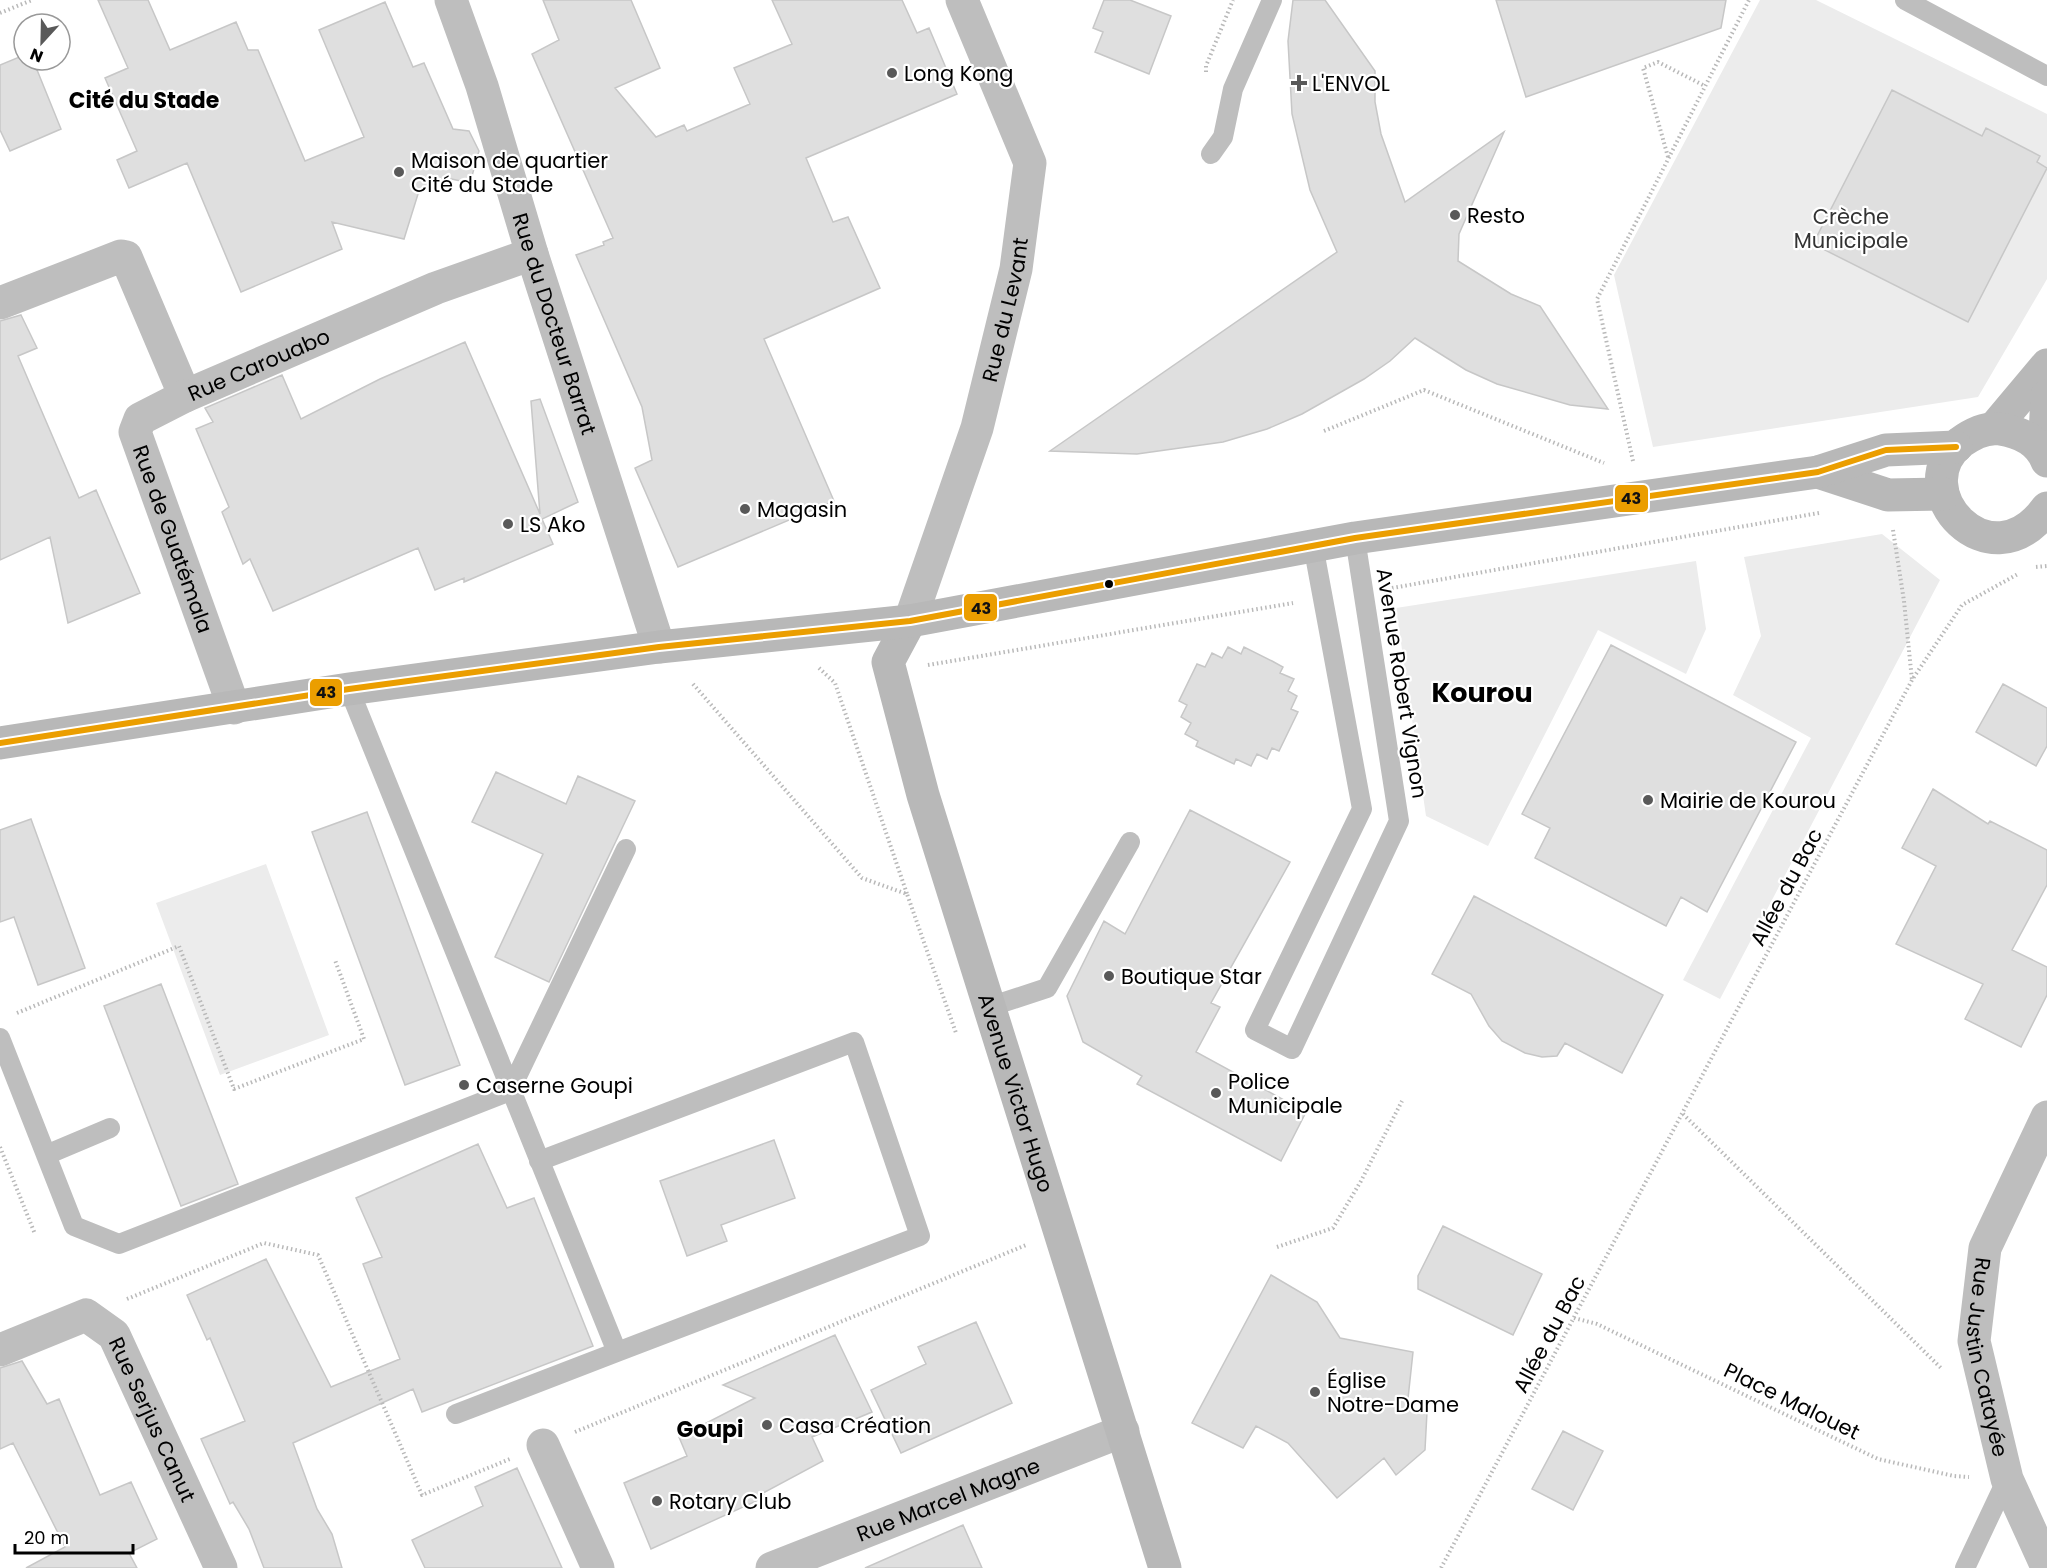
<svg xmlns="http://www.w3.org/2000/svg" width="2047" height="1568" font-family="Poppins,sans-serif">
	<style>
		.green { fill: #ececec }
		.building { fill: #dfdfdf; stroke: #c7c7c7; stroke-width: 1.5 }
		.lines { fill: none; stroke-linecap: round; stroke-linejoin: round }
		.path { stroke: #b9b9b9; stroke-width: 4; stroke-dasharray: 1.5 3; stroke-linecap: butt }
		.lane { stroke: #bebebe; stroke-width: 20 }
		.street { stroke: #bebebe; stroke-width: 33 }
		.secondary { stroke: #b8b8b8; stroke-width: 33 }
		.bus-1-casing { stroke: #fff; stroke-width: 10 }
		.bus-1 { stroke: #eb9e00; stroke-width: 6 }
		.poi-dot { fill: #595959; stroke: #fff; stroke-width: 2 }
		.bus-dot { fill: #000; stroke: #fff; stroke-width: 2 }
		.labels { text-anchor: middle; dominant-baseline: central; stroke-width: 4.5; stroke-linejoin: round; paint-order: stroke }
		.poi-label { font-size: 21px; fill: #000; stroke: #fff; text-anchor: start }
		.park-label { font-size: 21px; fill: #333; stroke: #fff }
		.street-label { font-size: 21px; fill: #000; stroke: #fff }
		.neighbourhood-label { font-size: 22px; font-weight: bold; fill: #000; stroke: #fff }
		.district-label { font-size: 27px; font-weight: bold; fill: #000; stroke: #fff }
		.line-badge { stroke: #fff; stroke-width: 2 }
		.pale-badge-label { font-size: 16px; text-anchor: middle; font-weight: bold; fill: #111 }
	</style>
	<rect width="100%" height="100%" fill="#fff"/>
	<path class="green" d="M1760,0H1816L2047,114V279L1978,397L1653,447L1614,275Z
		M1882,534L1940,580L1720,999L1683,980L1811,738L1733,695L1761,636L1744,557Z
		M1696,561L1706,629L1686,674L1598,630L1488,846L1426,816L1396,608Z
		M266,864L329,1035L220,1075L156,903Z"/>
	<path class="building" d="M98,0H148L170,50L236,22L248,50H258L305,161L364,137L319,30L385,2L413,67L424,63L453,129L469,131L479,151L470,183L447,178L418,194L404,239L332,222L342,249L241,292L187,163L129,188L117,160L137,151L105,78L128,68Z
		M543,0H631L660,68L615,88L656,137L684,125L687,131L750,104L734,68L792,44L772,0H902L917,33L929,28L957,94L806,158L833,222L848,217L880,288L764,339L834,501L678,567L635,468L652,460L642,407L576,255L604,245L603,242L613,238L532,54L559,40Z
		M1104,0H1130L1171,16L1149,74L1095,52L1103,32L1093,28Z
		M1293,0H1325L1375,71V102L1381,134L1405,202L1504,132L1459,234L1458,261L1511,294L1540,306L1608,409L1570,405L1497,384L1466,370L1415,338L1390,361L1364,379L1302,414L1267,429L1223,442L1137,454L1050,451L1337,252L1310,190L1292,114L1288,41Z
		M1496,0H1726L1721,28L1526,97Z
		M24,55V60H33L61,129L10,151L0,130V65Z
		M1892,90L1982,136L1986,128L2040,156L2037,162L2047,168L1968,322L1813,244Z
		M21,315L37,348L18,356L79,498L96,490L140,593L68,623L50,537L0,560V321Z
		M465,342L540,514L531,401L540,399L578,502L542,519L553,544L464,582V578L435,590L418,548L273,611L250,559L243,564L222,512L229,507L196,429L213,422L205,408L282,375L301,419L380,379Z
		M1611,645L1796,742L1707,912L1681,897L1666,926L1535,858L1550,828L1522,814Z
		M1228,647L1241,654L1244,647L1272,661L1283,667L1280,673L1294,679L1288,691L1297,696L1291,709L1298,712L1279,751L1272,748L1267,759L1257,754L1251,766L1236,759L1234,764L1196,746L1198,741L1185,734L1191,723L1181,717L1187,705L1179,701L1197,664L1205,667L1212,653L1222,658Z
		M2003,684L2047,708V746L2036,766L1976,732Z
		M496,772L566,804L578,776L635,801L549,982L495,957L543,854L472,822Z
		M1933,789L1988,824L1990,821L2047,850V885L2012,950L2047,967V995L2021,1047L1965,1019L1983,984L1896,944L1936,866L1902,848Z
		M1190,810L1290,862L1211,1003L1220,1007L1196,1052L1306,1112L1281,1161L1137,1084L1142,1076L1083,1042L1067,996L1104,921L1125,934Z
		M367,812L460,1065L405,1085L312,832Z
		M31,819L85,968L38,985L14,917L0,922V830Z
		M1474,896L1663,995L1622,1073L1565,1043L1557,1056L1542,1057L1525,1053L1502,1041L1489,1026L1471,994L1432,974Z
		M161,984L238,1184L181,1206L104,1006Z
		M774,1140L795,1198L721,1225L727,1241L687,1256L660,1181Z
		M478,1144L507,1208L534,1198L593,1346L422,1412L413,1389L293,1443L317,1509L332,1534L342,1568H264L249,1529L233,1502L230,1504L201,1439L245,1421L210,1338L207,1340L187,1295L266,1259L331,1387L400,1359L363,1264L382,1257L356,1198Z
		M1443,1226L1542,1274L1513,1335L1418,1289V1276Z
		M1271,1275L1317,1302L1340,1338L1413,1352L1407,1408L1427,1412L1425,1450L1396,1475L1384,1458L1337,1498L1288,1443L1256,1426L1243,1448L1192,1423Z
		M976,1322L1012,1403L901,1453L871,1390L926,1364L918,1347Z
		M835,1335L872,1412L812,1437L823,1461L763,1493L765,1497L651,1549L624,1483L687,1456L679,1437L755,1398L723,1385Z
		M22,1361L47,1404L59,1399L100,1495L131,1482L157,1539L129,1553L137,1568H26L65,1547L13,1443L0,1449V1368Z
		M1563,1431L1603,1451L1573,1510L1532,1489Z
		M517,1468L562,1568H425L412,1540L483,1506L475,1487Z
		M963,1525L982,1568H865Z"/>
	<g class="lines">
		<path class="path" d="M0,13L32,0
			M1206,72V66L1233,0
			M1668,157L1643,68L1658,62L1705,86
			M1324,431L1424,390L1604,463
			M1633,461L1597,299L1749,0
			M1893,530L1904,601L1912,680
			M2036,567L2047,566
			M1392,588L1819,513
			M928,665L1293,603
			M819,668L835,683L907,894
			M693,684L862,878L907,894L956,1033
			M17,1013L179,946L234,1089L364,1039L335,960
			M1683,1114L1941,1368
			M0,1147L35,1234
			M1277,1247L1333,1228L1361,1181L1402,1101
			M127,1299L264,1243L318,1255L422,1495L510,1459
			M1574,1318L1597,1324L1878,1459L1954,1476L1969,1477
			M575,1432L1026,1245
			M1441,1568L1912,680L1962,605L2018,574"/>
		<path class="lane" d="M1905,0L2047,76
			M1211,154L1223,137L1233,89L1272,0
			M1313,545L1362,809L1255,1030L1292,1049L1399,821L1355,538
			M349,689L617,1352L920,1236L854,1042L539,1161
			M989,1007L1047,988L1130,842
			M0,1038L74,1226L119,1244L510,1091L626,849
			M46,1155L110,1128
			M456,1414L617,1352
			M1965,1568L2007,1479"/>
		<g class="street">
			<path id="s1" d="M451,0L482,86L532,254L659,647"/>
			<path id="s2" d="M0,303L121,256L126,257L185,396L436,288L532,254"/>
			<path id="s3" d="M185,396L140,419L135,432L234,708"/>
			<path id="s4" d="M910,621L977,428L1016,269L1030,163L962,0"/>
			<path id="s5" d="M2047,1117L1985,1248L1974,1341L2007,1479L2047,1567"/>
			<path id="s6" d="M0,1350L86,1315L114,1335L221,1568"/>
			<path d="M543,1445L598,1568"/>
			<path id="s7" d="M772,1568L1123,1431"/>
		</g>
		<g class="secondary">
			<path d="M1994,428L2047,365"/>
			<path d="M2044,453L2047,396"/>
			<path d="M2047,461C2039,441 2020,432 2000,429C1985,427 1972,434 1961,442C1902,489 1990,587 2047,508"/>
			<path d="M1818,472L1888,495L1943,494"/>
			<path id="s8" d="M910,621L888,662L923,795L1165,1568"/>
			<path d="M0,743L349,689L659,647L910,621L1355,538L1818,472L1886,450L1956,447"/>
		</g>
		<g class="bus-1-casing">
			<path id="bus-1" d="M0,743L349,689L659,647L910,621L1355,538L1818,472L1886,450L1956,447"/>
		</g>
		<use href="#bus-1" class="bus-1"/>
	</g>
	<g class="poi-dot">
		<circle cx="892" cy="73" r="6"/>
		<path d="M1296 74h6v6h6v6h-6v6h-6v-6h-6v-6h6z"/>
		<circle cx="399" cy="172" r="6"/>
		<circle cx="1455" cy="215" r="6"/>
		<circle cx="745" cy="509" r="6"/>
		<circle cx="508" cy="524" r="6"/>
		<circle cx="1648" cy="800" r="6"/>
		<circle cx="1109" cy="976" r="6"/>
		<circle cx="464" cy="1085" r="6"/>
		<circle cx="1216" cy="1093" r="6"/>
		<circle cx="1315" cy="1392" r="6"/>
		<circle cx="767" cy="1425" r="6"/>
		<circle cx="657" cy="1501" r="6"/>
	</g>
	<circle class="bus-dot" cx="1109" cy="584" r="5"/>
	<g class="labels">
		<g class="poi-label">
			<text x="904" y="73">Long Kong</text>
			<text x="1312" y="83">L'ENVOL</text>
			<text x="411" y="160">Maison de quartier<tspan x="411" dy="24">Cité du Stade</tspan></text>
			<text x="1467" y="215">Resto</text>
			<text x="757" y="509">Magasin</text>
			<text x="520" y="524">LS Ako</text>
			<text x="1660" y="800">Mairie de Kourou</text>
			<text x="1121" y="976">Boutique Star</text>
			<text x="1228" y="1081">Police<tspan x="1228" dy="24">Municipale</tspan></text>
			<text x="476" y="1085">Caserne Goupi</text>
			<text x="1327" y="1380">Église<tspan x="1327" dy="24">Notre-Dame</tspan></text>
			<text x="779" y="1425">Casa Création</text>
			<text x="669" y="1501">Rotary Club</text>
		</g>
		<g class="park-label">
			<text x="1851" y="216">Crèche<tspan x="1851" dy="24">Municipale</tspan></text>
		</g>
		<g class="street-label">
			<text stroke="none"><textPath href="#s4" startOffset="326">Rue du Levant</textPath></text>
			<text stroke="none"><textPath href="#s1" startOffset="340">Rue du Docteur Barrat</textPath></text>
			<text stroke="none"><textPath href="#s2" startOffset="366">Rue Carouabo</textPath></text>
			<text stroke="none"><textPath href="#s3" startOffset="178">Rue de Guatémala</textPath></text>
			<text transform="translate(1402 683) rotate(81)">Avenue Robert Vignon</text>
			<text transform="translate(1786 887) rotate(-62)">Allée du Bac</text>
			<text stroke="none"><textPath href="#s8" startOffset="496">Avenue Victor Hugo</textPath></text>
			<text transform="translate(1549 1334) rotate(-62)">Allée du Bac</text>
			<text stroke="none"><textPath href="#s5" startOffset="256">Rue Justin Catayée</textPath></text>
			<text transform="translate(1792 1401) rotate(26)">Place Malouet</text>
			<text stroke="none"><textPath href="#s6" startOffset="220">Rue Serjus Canut</textPath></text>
			<text stroke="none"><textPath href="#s7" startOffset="189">Rue Marcel Magne</textPath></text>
		</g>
		<g class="neighbourhood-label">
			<text x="144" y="100">Cité du Stade</text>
			<text x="710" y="1429">Goupi</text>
		</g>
		<g class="district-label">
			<text x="1482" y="692">Kourou</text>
		</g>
	</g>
	<g class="line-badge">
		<rect x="1614" y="484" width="35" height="29" rx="6" fill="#eb9e00"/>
		<rect x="963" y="593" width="35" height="29" rx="6" fill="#eb9e00"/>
		<rect x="309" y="678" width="34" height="29" rx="6" fill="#eb9e00"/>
	</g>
	<g class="pale-badge-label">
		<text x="1631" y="504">43</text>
		<text x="981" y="614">43</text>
		<text x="326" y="698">43</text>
	</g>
	<g transform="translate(42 42) rotate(202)"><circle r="28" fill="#ffffff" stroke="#999999" stroke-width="1.5"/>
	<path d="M0-4.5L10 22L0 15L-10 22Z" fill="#595959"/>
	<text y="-9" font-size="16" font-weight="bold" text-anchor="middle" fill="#000000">N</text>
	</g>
	<path d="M15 1544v9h118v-9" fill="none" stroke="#000000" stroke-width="3"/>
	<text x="24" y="1544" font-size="18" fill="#000000" stroke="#ffffff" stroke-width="4.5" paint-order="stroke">20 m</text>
</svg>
